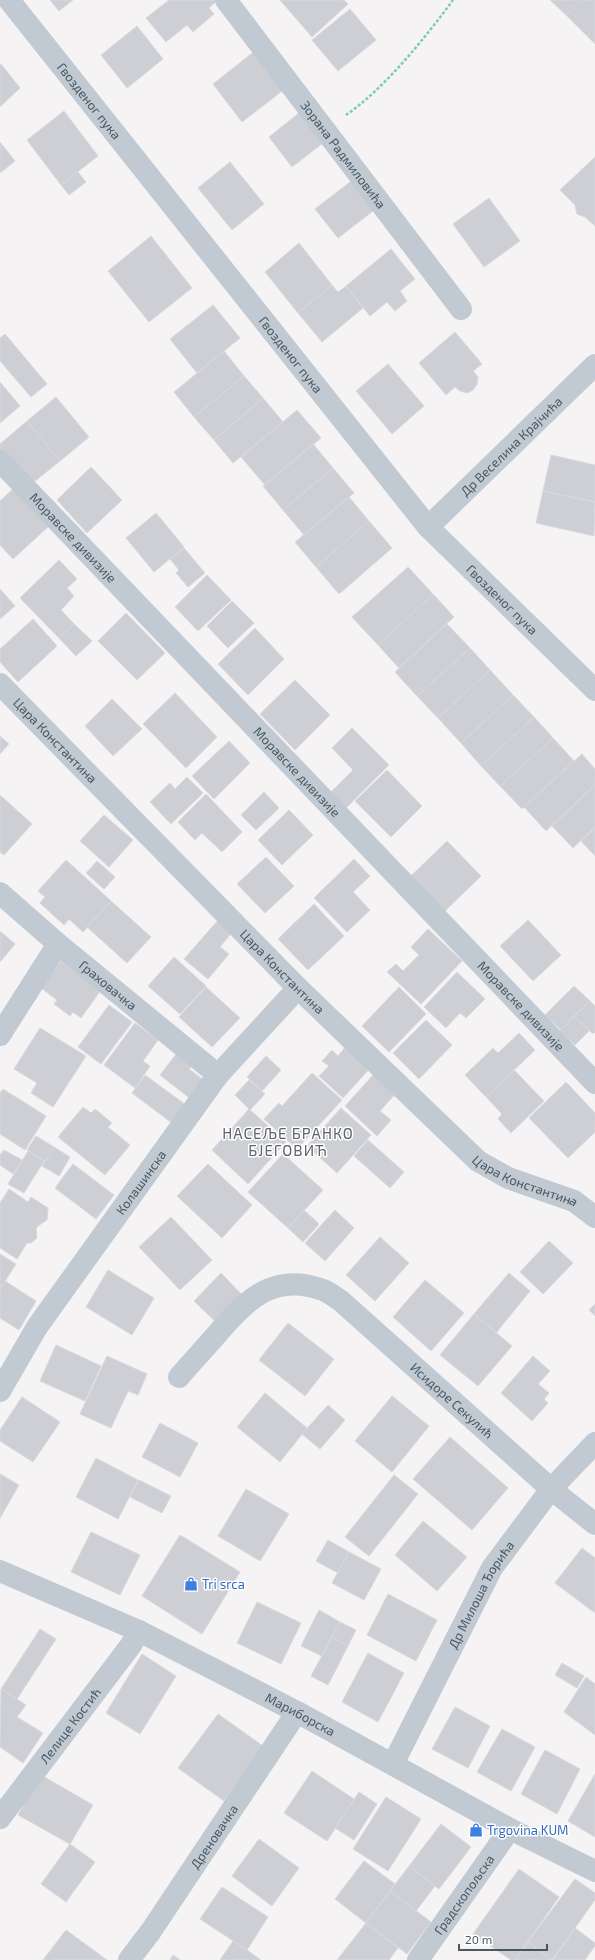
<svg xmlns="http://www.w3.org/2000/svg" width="595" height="1960" font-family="'Exo 2',sans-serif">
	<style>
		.building { fill: #cdcfd5; stroke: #d7d9de }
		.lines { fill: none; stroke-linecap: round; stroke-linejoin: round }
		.path { stroke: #7ad0a6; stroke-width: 2.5; stroke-dasharray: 3 2; stroke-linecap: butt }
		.street { stroke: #c1cad2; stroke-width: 22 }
		.labels { text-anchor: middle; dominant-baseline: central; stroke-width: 3; stroke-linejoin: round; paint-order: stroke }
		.street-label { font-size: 13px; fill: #4a5661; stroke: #fff }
		.shop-label { font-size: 13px; fill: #366cbe; stroke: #fff; text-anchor: start }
		.quarter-label { font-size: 15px; letter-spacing: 1px; fill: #5f6368; stroke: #fff }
	</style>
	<rect width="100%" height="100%" fill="#f5f3f3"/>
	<path class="building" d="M50,0H73L59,11Z
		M169,0H218L209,8L214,14L193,32L187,25L166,42L146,18Z
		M280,0H344L348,4L312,37Z
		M550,0H581L566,15Z
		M581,0H595V28L587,36L566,15Z
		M350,9L376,40L338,71L312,40Z
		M137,26L163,59L127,88L101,55Z
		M595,28V44L587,36Z
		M256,50L286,88L242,122L213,84Z
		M1,64L20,88L0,107V65Z
		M304,109L328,139L292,167L269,137Z
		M64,111L98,156L61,185L27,140Z
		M0,142L15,161L0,173Z
		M595,157V226L585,217L577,214L575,205L560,190Z
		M230,162L264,204L232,230L198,188Z
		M78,172L86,182L69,195L61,185Z
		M354,179L377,208L338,238L315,209Z
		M489,198L520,241L484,267L453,224Z
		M151,236L192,288L149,322L108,271Z
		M299,243L332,285L298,313L265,272Z
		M391,249L415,279L400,291L407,301L395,311L387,302L370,316L346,286Z
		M332,285L338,292L346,286L363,308L322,342L298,313Z
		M213,305L240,338L197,373L170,339Z
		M455,332L482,364L473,371L478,377L477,384L473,390L467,393L460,391L455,387L446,395L419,363Z
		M5,334L47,384L31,397L0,361V338Z
		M224,351L244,376L194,417L174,392Z
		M388,364L424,406L392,434L356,391Z
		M244,376L263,398L214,440L194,417Z
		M0,382L20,406L0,423Z
		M56,397L89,437L60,461L27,421Z
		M263,398L283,422L233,463L214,440Z
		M297,410L321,438L265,485L241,457Z
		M27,421L60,461L29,486L0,451V444Z
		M313,444L333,468L283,510L263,486Z
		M551,455L595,465V502L543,491Z
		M91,467L122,500L87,533L57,500Z
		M333,468L354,493L304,535L283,510Z
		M14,488L49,526L13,559L0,545V501Z
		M543,491L595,502L594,536L536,523Z
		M349,497L369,521L316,567L295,542Z
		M156,513L184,547L154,572L126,538Z
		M369,521L392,548L339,594L316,567Z
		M184,548L205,573L188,587L176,573L179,570L170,559Z
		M59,560L77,579L67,588L74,596L61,610L74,624L59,638L20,598Z
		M408,567L433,594L378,645L352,617Z
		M207,575L231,600L198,631L175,607Z
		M0,589L15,606L0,619Z
		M433,594L454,617L399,668L378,645Z
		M232,601L254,623L228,648L207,626Z
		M126,613L165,653L137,680L98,641Z
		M33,619L57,646L18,682L0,662V649Z
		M74,624L92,641L76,656L59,638Z
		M447,624L470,648L417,696L395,672Z
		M255,628L284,659L248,695L218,664Z
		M470,648L490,670L438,718L417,696Z
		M490,670L513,695L461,743L438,718Z
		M295,680L330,715L295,750L260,714Z
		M175,693L217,737L186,768L143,724Z
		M513,695L534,717L481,766L461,743Z
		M112,699L142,729L113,756L85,726Z
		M534,717L553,738L500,786L481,766Z
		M352,728L389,765L345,809L329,794L353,770L332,748Z
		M0,736L9,744L0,754Z
		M553,738L574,761L522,809L500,786Z
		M229,741L250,763L214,799L192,776Z
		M582,754L595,769V785L546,831L524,807Z
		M387,770L422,806L391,837L355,801Z
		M187,777L203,793L171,824L150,802L170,783L175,789Z
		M595,785V827L573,848L552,826Z
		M264,792L279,808L256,830L241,815Z
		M206,794L242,832L222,852L202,833L195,840L178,822Z
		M0,795L32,824L4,855L0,852Z
		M289,810L313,835L282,865L258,840Z
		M104,815L133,840L109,867L80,841Z
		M595,828V856L581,841Z
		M447,841L481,876L444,912L410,877Z
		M266,857L294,886L265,913L237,884Z
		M354,859L370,876L353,892L370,910L347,932L314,898Z
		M66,860L111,901L83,932L69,919L64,925L40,903L45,897L38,891Z
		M97,861L115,877L104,889L86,873Z
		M111,901L151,937L127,963L87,927Z
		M314,904L344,936L308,970L278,939Z
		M220,918L234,930L220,947L229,954L208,979L184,959Z
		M528,920L561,955L533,981L500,946Z
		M428,929L462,961L421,1004L387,972L396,964L403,971L419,955L411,947Z
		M0,931L15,944L0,962Z
		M174,957L206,986L180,1014L148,986Z
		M61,961L101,990L81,1018L73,1012L70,1016L54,1004L57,1000L41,988Z
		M457,972L485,999L466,1018L460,1013L446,1028L424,1007Z
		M574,986L590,1001L561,1030L545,1015Z
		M206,987L240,1018L212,1047L179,1017Z
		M399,987L426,1014L389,1052L362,1026Z
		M590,1001L595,1006V1032L593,1034L574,1016Z
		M109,1005L132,1022L101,1064L78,1047Z
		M574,1016L589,1031L575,1045L560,1031Z
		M426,1020L452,1045L419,1079L393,1053Z
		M135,1023L158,1040L143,1061L150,1066L135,1088L104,1065Z
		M40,1028L86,1056L53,1107L31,1093L37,1083L14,1069Z
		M519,1033L535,1050L486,1097L465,1075L493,1048L498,1053Z
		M347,1045L371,1067L343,1098L319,1076L329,1066L322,1061L332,1050L338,1056Z
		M177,1053L193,1064L189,1069L205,1081L192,1100L160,1075Z
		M266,1056L281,1070L262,1091L247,1077Z
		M514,1070L544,1101L511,1133L498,1119L502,1114L486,1097Z
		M312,1073L342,1100L297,1149L264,1119L279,1103L282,1106Z
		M375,1073L397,1092L380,1111L391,1120L377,1136L345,1106Z
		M145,1075L186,1105L172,1123L132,1093Z
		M249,1080L265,1094L250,1110L235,1095Z
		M566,1082L595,1113V1132L568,1158L529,1118Z
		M3,1089L46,1116L25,1150L0,1134V1093Z
		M83,1107L91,1113L95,1109L112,1123L108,1127L130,1145L105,1175L58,1137Z
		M341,1108L371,1135L337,1173L307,1146Z
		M249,1109L286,1142L248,1184L212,1150Z
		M36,1136L54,1147L45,1161L27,1150Z
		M368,1140L404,1172L390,1188L354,1156Z
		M54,1147L70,1157L59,1176L42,1166Z
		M4,1150L22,1160L13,1174L0,1165V1155Z
		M28,1151L44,1161L24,1193L8,1184Z
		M283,1154L323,1190L288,1228L248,1192Z
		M73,1164L114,1195L96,1219L55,1188Z
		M208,1164L252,1205L222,1238L177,1196Z
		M9,1189L28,1202L31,1197L48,1208L47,1220L38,1226L36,1229L37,1238L31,1243H27L17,1259L0,1248V1203Z
		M304,1210L319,1224L303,1242L288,1228Z
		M335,1210L354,1228L325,1261L305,1243Z
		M171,1217L212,1260L180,1290L139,1247Z
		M380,1237L409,1263L375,1301L346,1275Z
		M549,1241L573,1263L543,1294L520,1272Z
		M0,1254L16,1264L0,1289Z
		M108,1270L154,1298L132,1335L86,1307Z
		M221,1273L246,1299L220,1326L194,1301Z
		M509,1273L530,1291L496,1333L474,1314Z
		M425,1280L464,1313L431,1351L393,1317Z
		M5,1281L36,1301L19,1330L0,1318V1289Z
		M595,1304V1316L589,1310Z
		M474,1314L512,1346L478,1386L440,1355Z
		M288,1323L334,1359L305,1396L259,1360Z
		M56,1345L101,1366L85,1401L40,1381Z
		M107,1356L147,1374L138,1395L128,1391L111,1428L80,1414Z
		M533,1356L550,1371L538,1384L549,1393L544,1399L548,1403L532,1421L501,1393Z
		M265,1393L307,1428L280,1462L237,1427Z
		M392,1396L429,1426L392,1472L355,1441Z
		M22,1397L60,1422L33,1462L0,1441V1430Z
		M328,1405L345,1420L320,1449L302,1434Z
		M160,1423L198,1443L180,1477L142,1457Z
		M450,1437L508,1488L472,1530L413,1479Z
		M96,1458L138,1480L118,1519L76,1497Z
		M0,1474L19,1485L0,1518Z
		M394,1475L418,1494L369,1556L345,1537Z
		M139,1480L171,1496L162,1513L130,1497Z
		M246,1489L289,1514L260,1561L218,1536Z
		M423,1521L467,1557L437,1591L395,1555Z
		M91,1532L140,1555L120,1595L71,1572Z
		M180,1535L240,1572L202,1634L142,1596Z
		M328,1540L349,1552L338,1573L316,1561Z
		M582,1548L595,1558V1613L555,1583Z
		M349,1552L381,1569L364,1600L332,1583Z
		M388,1594L437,1620L416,1661L367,1635Z
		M257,1602L301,1623L281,1664L237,1643Z
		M319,1610L340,1622L322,1656L301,1646Z
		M340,1622L356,1630L348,1646L332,1637Z
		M40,1629L56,1639L17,1699L1,1689Z
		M332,1637L348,1646L328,1685L311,1676Z
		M368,1653L404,1673L378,1722L342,1702Z
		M142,1654L176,1676L140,1734L106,1713Z
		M562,1663L584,1676L577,1688L555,1675Z
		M586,1677L595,1684V1735L564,1712Z
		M1,1689L26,1705L17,1717L43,1733L23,1763L0,1747Z
		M455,1707L490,1726L468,1768L432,1749Z
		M218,1714L263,1746L224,1801L178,1768Z
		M502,1729L535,1747L511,1791L477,1772Z
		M545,1750L580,1769L557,1814L521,1794Z
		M312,1771L354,1799L327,1841L284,1813Z
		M595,1774V1837L568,1821Z
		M41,1775L93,1805L70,1844L18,1815Z
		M359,1792L377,1804L354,1840L335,1828Z
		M386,1797L421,1819L388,1871L353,1849Z
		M441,1824L471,1847L439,1889L409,1866Z
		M259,1839L299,1868L272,1906L232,1876Z
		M70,1844L95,1862L66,1902L41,1884Z
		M364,1861L395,1884L366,1923L335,1899Z
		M409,1866L435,1886L416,1911L390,1891Z
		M519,1869L559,1897L515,1960H511L473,1934Z
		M575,1879L595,1893V1900L552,1960L528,1942Z
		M222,1887L268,1917L247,1950L200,1919Z
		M390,1891L431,1922L407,1954L366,1923Z
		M366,1923L398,1948L389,1960H337Z
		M575,1928L595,1943V1946L585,1960H553Z
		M66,1930L107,1960H43Z
		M233,1941L247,1950L261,1960H220Z
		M528,1942L552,1960H553H515Z
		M173,1955L180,1960H170Z"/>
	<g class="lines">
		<path class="path" d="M346,115C385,88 425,38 453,0"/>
		<g class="street">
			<path id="s1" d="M9,0L428,527L595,690"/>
			<path id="s2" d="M226,0L461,309"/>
			<path id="s3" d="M0,461L595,1083"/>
			<path id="s4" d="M428,527L595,365"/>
			<path id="s5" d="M0,684L298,988L478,1161L508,1178L574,1201L595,1217"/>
			<path id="s6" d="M0,893L58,944L218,1075"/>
			<path d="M0,1035L58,944"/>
			<path id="s7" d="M179,1377C192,1362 205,1348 218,1333C246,1300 273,1273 320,1289C328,1291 335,1297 341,1301L551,1489L595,1524"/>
			<path id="s8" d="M0,1391L37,1327L218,1075L298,988"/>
			<path id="s9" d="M0,1571L139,1631L297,1712L510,1829L595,1871"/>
			<path id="s10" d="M393,1764L492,1568L551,1489L595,1443"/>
			<path id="s11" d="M0,1818L131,1645L139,1631"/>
			<path id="s12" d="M129,1960L151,1931L297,1712"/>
			<path id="s13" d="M418,1960L510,1829"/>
		</g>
	</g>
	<defs>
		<g id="shop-bare" transform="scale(1.08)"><path d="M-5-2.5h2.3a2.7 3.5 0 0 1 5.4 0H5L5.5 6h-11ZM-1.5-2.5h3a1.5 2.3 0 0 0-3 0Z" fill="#3f7fe0" stroke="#fff" stroke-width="2.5" paint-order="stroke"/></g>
	</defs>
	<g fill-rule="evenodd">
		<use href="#shop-bare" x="191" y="1584"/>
		<use href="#shop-bare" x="476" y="1830"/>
	</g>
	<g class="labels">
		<g class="street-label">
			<text stroke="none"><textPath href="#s1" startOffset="129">Гвозденог пука</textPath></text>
			<text stroke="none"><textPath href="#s2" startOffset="194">Зорана Радмиловића</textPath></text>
			<text stroke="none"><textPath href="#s1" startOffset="453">Гвозденог пука</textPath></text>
			<text stroke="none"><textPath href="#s4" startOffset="116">Др Веселина Крајчића</textPath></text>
			<text stroke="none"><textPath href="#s3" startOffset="106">Моравске дивизије</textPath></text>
			<text stroke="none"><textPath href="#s1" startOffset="777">Гвозденог пука</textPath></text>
			<text stroke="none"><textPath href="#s5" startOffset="79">Цара Константина</textPath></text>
			<text stroke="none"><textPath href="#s3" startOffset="430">Моравске дивизије</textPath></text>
			<text stroke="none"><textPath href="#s5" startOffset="403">Цара Константина</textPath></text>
			<text stroke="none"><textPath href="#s6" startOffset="142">Граховачка</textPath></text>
			<text stroke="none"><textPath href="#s3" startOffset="754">Моравске дивизије</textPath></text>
			<text stroke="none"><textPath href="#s5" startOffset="727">Цара Константина</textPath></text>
			<text stroke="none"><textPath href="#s8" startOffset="252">Колашинска</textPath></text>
			<text stroke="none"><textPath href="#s7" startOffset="352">Исидоре Секулић</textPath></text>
			<text stroke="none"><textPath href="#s10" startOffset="191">Др Милоша Ђорића</textPath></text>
			<text stroke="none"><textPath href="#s9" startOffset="333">Мариборска</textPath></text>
			<text stroke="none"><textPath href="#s11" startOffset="116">Лелице Костић</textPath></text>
			<text stroke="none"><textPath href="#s12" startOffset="150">Дреновачка</textPath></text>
			<text stroke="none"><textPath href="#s13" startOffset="80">Градскопољска</textPath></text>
		</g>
		<g class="shop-label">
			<text x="202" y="1584">Tri srca</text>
			<text x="487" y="1830">Trgovina KUM</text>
		</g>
		<g class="quarter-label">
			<text x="288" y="1133">НАСЕЉЕ БРАНКО<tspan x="288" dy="17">БЈЕГОВИЋ</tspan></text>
		</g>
	</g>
	<path d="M459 1944v6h88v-6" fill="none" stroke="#4a5661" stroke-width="2"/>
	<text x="465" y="1944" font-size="12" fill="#4a5661" stroke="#ffffff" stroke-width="3" paint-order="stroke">20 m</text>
</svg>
